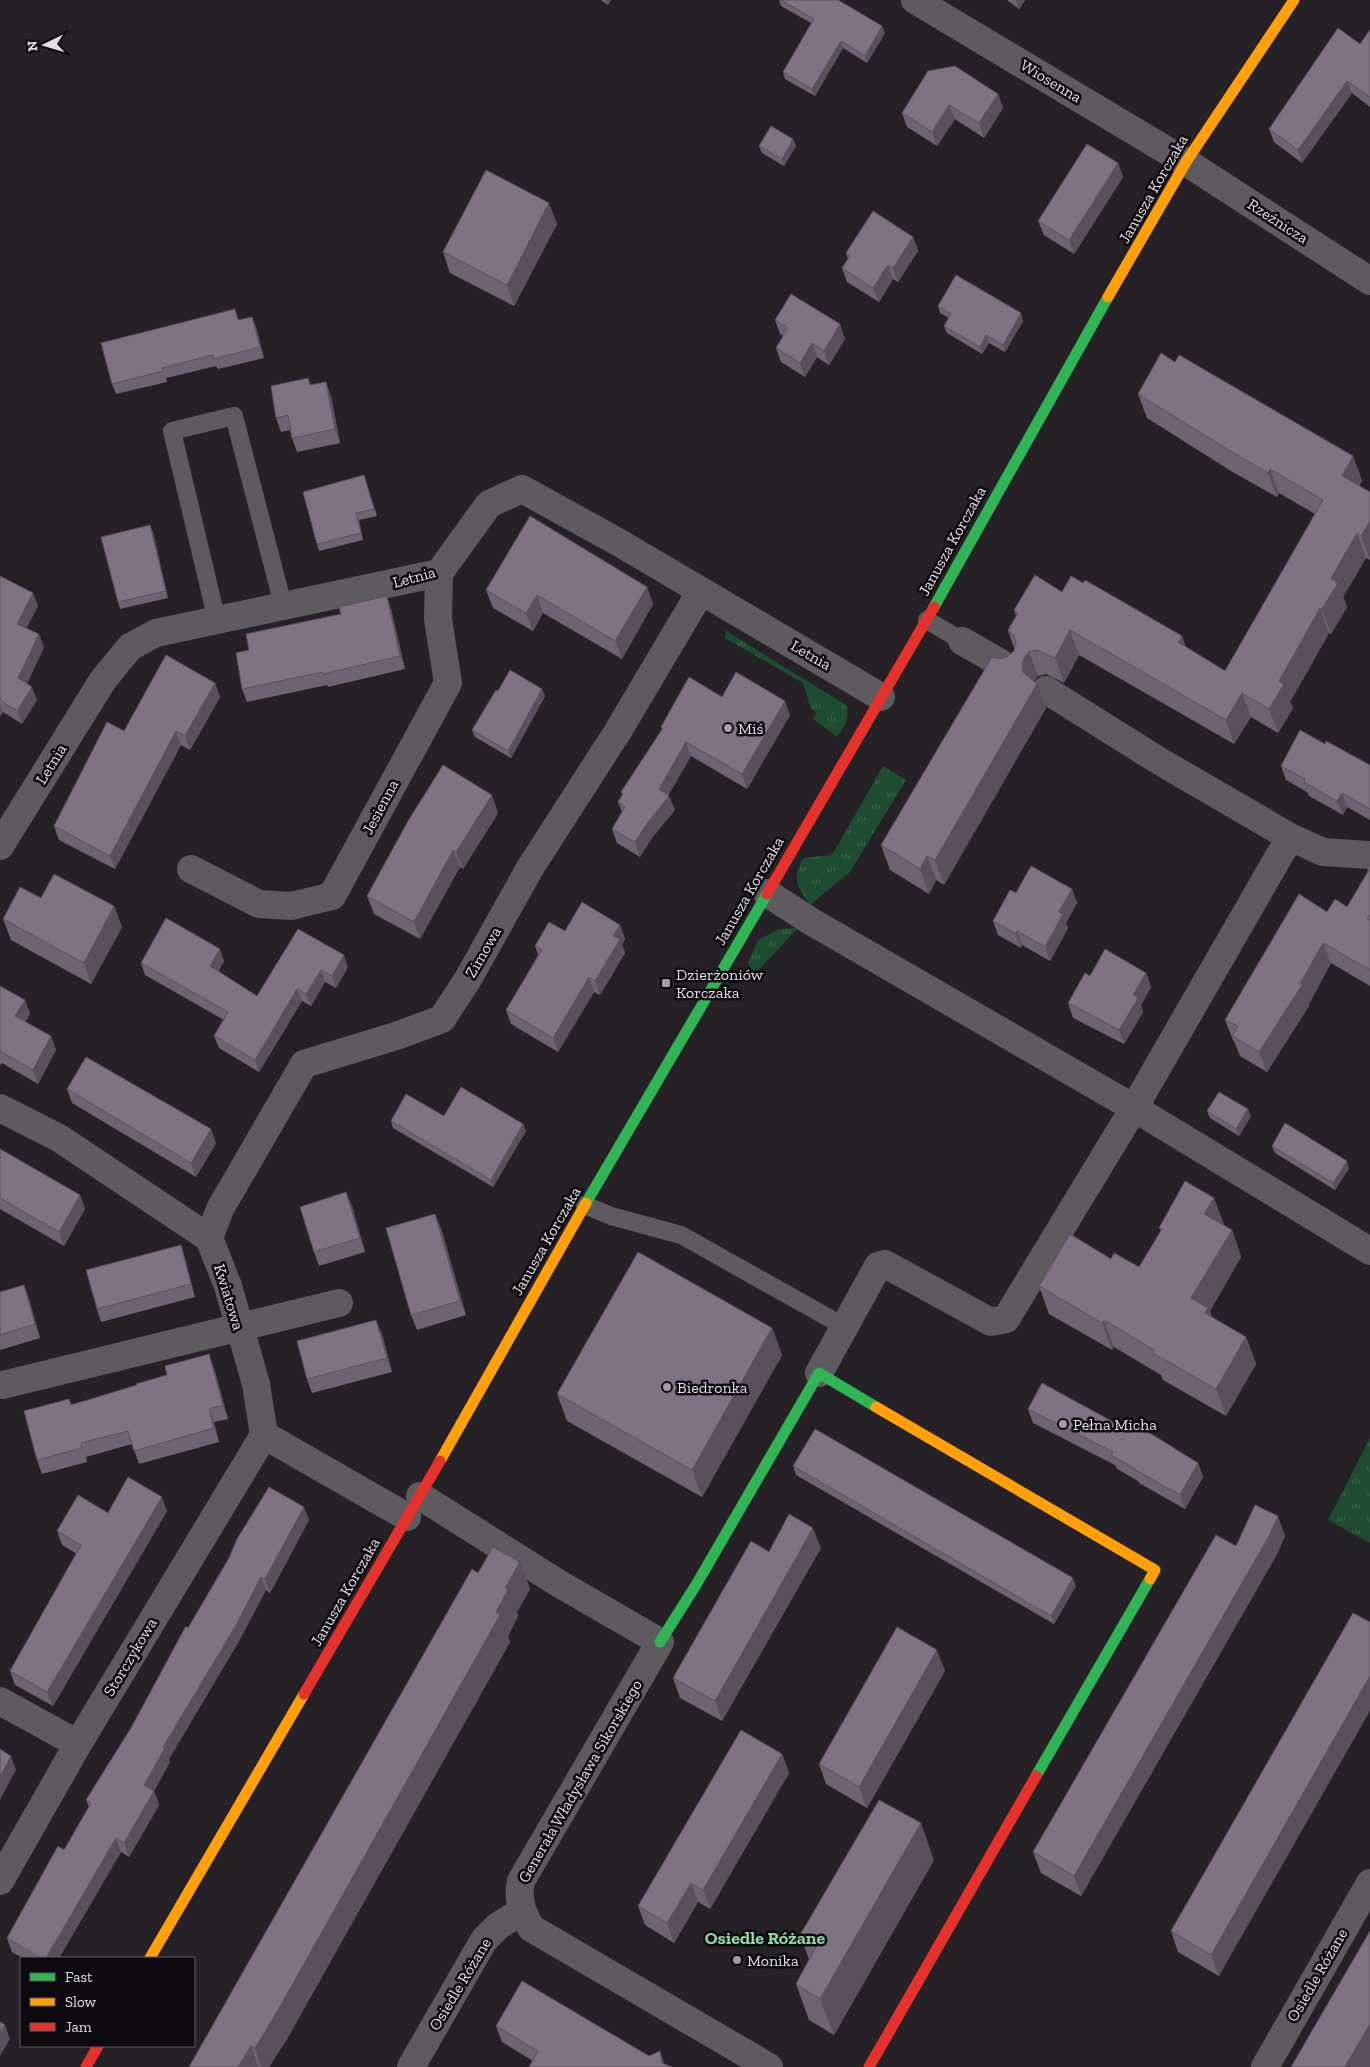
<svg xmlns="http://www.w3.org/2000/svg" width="1370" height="2067" font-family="'Zilla Slab',serif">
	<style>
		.grass { fill: url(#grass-tufts) }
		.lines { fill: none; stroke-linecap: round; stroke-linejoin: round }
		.lane { stroke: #5e5b60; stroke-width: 18 }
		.street { stroke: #5e5b60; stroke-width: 28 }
		.fast { stroke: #30b455; stroke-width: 11 }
		.slow { stroke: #ff9f0a; stroke-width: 11 }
		.jam { stroke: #e5322d; stroke-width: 11 }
		.wall { fill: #6d6371 }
		.shaded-wall { fill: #59505c }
		.building { fill: #7f7383; stroke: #59505c }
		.poi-dot { fill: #a09ca2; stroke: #0d0a0f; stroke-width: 2 }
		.labels { text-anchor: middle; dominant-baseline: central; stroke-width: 5; stroke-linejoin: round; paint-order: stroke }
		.street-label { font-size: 16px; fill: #e3dee5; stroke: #0d0a0f }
		.poi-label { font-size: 16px; fill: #e3dee5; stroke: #0d0a0f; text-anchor: start }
		.neighbourhood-label { font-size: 18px; font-weight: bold; fill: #8ed5a3; stroke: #0d0a0f }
	</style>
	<defs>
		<pattern id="grass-tufts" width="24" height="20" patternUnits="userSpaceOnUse" patternTransform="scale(1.25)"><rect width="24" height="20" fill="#1d4c30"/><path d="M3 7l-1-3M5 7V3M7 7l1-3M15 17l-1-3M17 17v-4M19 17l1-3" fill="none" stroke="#3e654e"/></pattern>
	</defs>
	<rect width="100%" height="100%" fill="#252126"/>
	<path class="grass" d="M726,631L846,705C850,719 845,726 837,737L813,719L816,712L811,709L803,683L725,638Z
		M883,766L906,780L850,872L810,905C796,884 792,881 803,858L832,855Z
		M798,928L753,976L748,962L758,940L779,929Z
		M1370,1438V1543L1328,1520Z"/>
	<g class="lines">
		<path class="lane" d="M927,620L962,641
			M217,621L172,431L234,416L283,605
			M585,1205L611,1216L681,1235L845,1327"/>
		<path class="street" d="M915,0L1186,162L1370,281
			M962,641L1009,668
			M1290,837L1323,852L1370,855
			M0,846L103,680L130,647L156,633L439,573L489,504L522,489L618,542L881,697
			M191,869L259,904L291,906L332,896L448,683L438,619L439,573
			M767,893L812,922L1134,1108L1370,1251
			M0,1108L59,1138L209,1238L228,1286L256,1384L264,1435L407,1517
			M209,1238L220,1209L304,1064L396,1036L442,1019L468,979L530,868L618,731L701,591
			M819,1373L878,1266L885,1264L991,1322L1006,1319L1134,1108L1290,837L1161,762L1046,690
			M3,1385L339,1303
			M420,1496L558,1583L660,1642L521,1881C517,1900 522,1912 531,1928L769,2067
			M0,1701L78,1744
			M0,1881L78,1744L264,1435
			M411,2067L484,1940L498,1926L522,1911
			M1265,2067L1370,1883"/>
		<path class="fast" d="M934,607L1108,297
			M586,1203L767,894
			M660,1642L696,1585L819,1373L876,1407
			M1036,1776L1150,1579"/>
		<path class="slow" d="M1108,297L1186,162L1294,0
			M876,1407L1155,1570L1150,1579
			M440,1461L586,1203
			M150,1958L304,1694"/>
		<path class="jam" d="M767,894L934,607
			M304,1694L440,1461
			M86,2067L98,2046
			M869,2067L1036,1776"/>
	</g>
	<path class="wall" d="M601,0H611L608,5Z
		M779,0H838L882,26L885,33L867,63L843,48L815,96L785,79L783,72L811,23L781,6Z
		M1007,0H1025L1019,9Z
		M1370,30V107L1352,93L1302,163L1274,142L1269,129L1360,44Z
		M998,94L1003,108L984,138L955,119L937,146L907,127L902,113Z
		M793,139L796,146L784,166L762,153L759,146Z
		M1118,163L1123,177L1074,254L1044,235L1038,221Z
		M557,224L514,306L450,273L443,252Z
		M913,237L918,251L898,282L893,279L879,302L847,282L842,268L848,259L846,253Z
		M938,306L1023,321L1005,352L989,343L982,354L947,333L944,326L949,318L940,313Z
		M252,317L256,327L264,358L218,369L216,366L166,378L167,382L116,394L112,384L239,320Z
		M775,320L845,339L829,365L817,357L805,377L781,362L776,348L783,336L780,334Z
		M1175,362L1353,456L1362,481L1359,486L1370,492V560L1366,558L1343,597L1347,607L1331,634L1329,633L1290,702L1293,708L1278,733L1251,717L1234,744L1079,655L1064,683L1046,674L1038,676L1034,681L1046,708L944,885L936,880L929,894L890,870L881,845L1000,659L1007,657L1014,651V648L1008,630L1016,616L1014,610L1062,592L1185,646L1225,671L1315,514L1279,493L1277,497L1231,471L1147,418L1138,394Z
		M308,378L311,385L331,396L340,443L297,452L292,438L290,430L281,432L276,418Z
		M364,475L377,516L359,520L363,540L319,551L317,544Z
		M150,525L153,532L168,598L120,609L118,602Z
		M0,576L33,593L38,606L26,628L44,647L27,684L37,700L22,724L3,712L0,716Z
		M647,587L653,604L622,659L543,613L533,631L493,608L486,590Z
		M391,609L405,669L328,687L327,685L247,702L242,689L249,650Z
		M215,683L220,697L190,750L181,745L115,869L59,840L54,826L124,731Z
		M498,691L545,696L511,758L475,737L472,730Z
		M722,697L790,715L747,789L691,756L668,795L675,810L651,839L640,857L617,843L612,829L622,812L618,802L622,795L621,792L662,730L661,727Z
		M1370,765V820L1347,807L1343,815L1309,796L1307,792L1286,780L1281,766Z
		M498,813L463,869L460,867L420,939L374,914L367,896Z
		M1370,865V986L1331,963L1309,1004V1006L1267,1072L1240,1056L1234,1041L1233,1040L1225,1020L1327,912L1347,907L1368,871L1367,869Z
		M1072,889L1077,903L1066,923L1068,928L1050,961L1022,945L1021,948L998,935L993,921L1016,893Z
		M41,898L114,906L122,927L91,984L11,940L3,919Z
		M620,925L625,939L622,945L625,953L600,995L594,992L558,1052L511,1024L506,1010L538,955L535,946L565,931Z
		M298,929L348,967L336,988L325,982L311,1006L302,1001L259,1072L219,1048L214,1036L224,1020L145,975L141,963L224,961L218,972L257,996Z
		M1146,973L1151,987L1141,1005L1143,1012L1124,1044L1073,1018L1068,1003L1090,976Z
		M0,986L25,1000L30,1014L25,1022L51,1036L56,1050L38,1084L2,1063L1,1065L0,1064Z
		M67,1089L216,1143L196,1177L72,1103Z
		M1207,1111L1251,1116L1239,1136L1210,1118Z
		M444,1116L523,1124L526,1131L493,1187L393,1128L391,1121Z
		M1272,1146L1349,1168L1335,1190L1275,1153Z
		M0,1149L80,1195L85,1209L64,1246L0,1209Z
		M1214,1198L1224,1225L1232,1230L1241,1257L1210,1311L1212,1317L1246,1337L1256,1364L1226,1416L1163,1380L1161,1375L1114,1347L1112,1350L1049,1314L1039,1286L1111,1259L1139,1267L1161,1231L1159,1228Z
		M352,1206L365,1252L319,1266L314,1252Z
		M441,1228L466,1315L417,1330L411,1315Z
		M185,1258L195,1297L101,1322L97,1309Z
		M0,1292L29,1299L40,1338L0,1350Z
		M772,1328L782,1355L702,1497L567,1421L557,1394Z
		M382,1334L392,1372L312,1393L307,1379Z
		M214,1368L228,1419L214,1422L219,1442L139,1464L132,1444L86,1457L87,1462L42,1474L37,1460L71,1405Z
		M1028,1409L1126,1429L1198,1463L1203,1477L1185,1509L1139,1483L1138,1481L1117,1469L1115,1465L1033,1423Z
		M793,1466L1076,1586L1054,1624L796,1475Z
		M167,1511L53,1706L15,1685L10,1671L77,1554L62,1545L57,1531Z
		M309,1520L270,1593L266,1590L239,1641L169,1759L170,1762L154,1791L159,1805L129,1857L121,1852L59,1958H23L12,1952L7,1938L64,1850L89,1807L86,1800L131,1728L188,1628Z
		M1285,1536L1276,1556L1081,1896L1041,1873L1033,1852L1236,1546Z
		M821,1548L722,1721L680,1698L673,1678L769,1552Z
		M520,1562L530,1589L517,1612L518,1616L508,1636L510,1642L287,2039L269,2067H189L478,1573Z
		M1370,1622L1219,1976L1178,1952L1171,1931Z
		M945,1671L867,1808L826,1784L819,1764Z
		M782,1754L789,1773L710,1909L698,1902L674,1943L645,1925L638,1906Z
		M934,1860L834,2035L809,2020L796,1984L809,1959L800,1935Z
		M496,2026L649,2056L660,2051L664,2064L533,2061L502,2042Z"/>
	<path class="shaded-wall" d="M606,0H611L608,5Z
		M1016,0H1025L1019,9Z
		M882,26L885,33L867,63L865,56Z
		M841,41L843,48L815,96L812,89Z
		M1347,81L1352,93L1302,163L1298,150Z
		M998,94L1003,108L984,138L979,123Z
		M949,105L955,119L937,146L932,132Z
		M793,139L796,146L784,166L782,159Z
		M1118,163L1123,177L1074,254L1069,240Z
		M549,203L557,224L514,306L507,285Z
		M913,237L918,251L898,282L893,268Z
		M888,265L893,279L879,302L873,288Z
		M1021,313L1023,321L1005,352L1003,345Z
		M252,317L256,327L264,358L260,347Z
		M840,324L845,339L829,365L824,351Z
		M986,335L989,343L982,354L980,347Z
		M812,343L817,357L805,377L800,363Z
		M326,382L331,396L340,443L335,429Z
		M1353,456L1362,481L1351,500L1342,476Z
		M1270,469L1279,493L1277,497L1268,473Z
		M356,513L359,520L363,540L361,533Z
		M1370,521V560L1361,536Z
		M150,525L153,532L168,598L166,591Z
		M1357,533L1366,558L1343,597L1347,607L1331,634L1322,609L1331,578Z
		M647,587L653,604L622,659L615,641Z
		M33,593L38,606L22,637L17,624Z
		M537,595L543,613L533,631L526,613Z
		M387,596L391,609L405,669L400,656Z
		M1320,608L1329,633L1290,702L1293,708L1278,733L1269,709L1279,681Z
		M1070,630L1079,655L1064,683L1055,658Z
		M39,634L44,647L23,692L18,678Z
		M1182,636L1191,661L1178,642Z
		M1029,652L1038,676L1033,682L1037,684L1046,708L944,885L935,860L1023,672L1022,664L1024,658Z
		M215,683L220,697L190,750L185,736Z
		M32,687L37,700L22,724L17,711Z
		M542,689L545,696L511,758L508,751Z
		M1242,693L1251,717L1234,744L1226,720Z
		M785,701L790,715L747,789L742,774Z
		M0,704L3,712L0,716Z
		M176,731L181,745L115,869L110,856Z
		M686,742L691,756L664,803L659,789Z
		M1342,793L1347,807L1343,815L1337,801Z
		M492,795L498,813L463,869L456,852Z
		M669,796L675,810L651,839L640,857L635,842L646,825Z
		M453,850L460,867L420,939L414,922Z
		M927,856L936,880L929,894L920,869Z
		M1072,889L1077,903L1066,923L1068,928L1050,961L1045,947L1059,912Z
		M114,906L122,927L91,984L84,963Z
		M620,925L625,939L622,945L625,953L600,995L595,981L613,936Z
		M1017,931L1022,945L1021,948L1016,934Z
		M1323,943L1331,963L1309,1004V1006L1267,1072L1259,1052L1300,984Z
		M220,949L224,961L214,978L210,966Z
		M344,955L348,967L336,988L332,976Z
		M321,970L325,982L311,1006L306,994Z
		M1146,973L1151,987L1141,1005L1143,1012L1124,1044L1119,1030L1133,995Z
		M589,977L594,992L558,1052L553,1038Z
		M297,989L302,1001L259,1072L255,1060Z
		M25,1000L30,1014L21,1030L15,1016Z
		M51,1036L56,1050L38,1084L33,1070Z
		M1248,1109L1251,1116L1239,1136L1236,1129Z
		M523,1124L526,1131L493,1187L491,1180Z
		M211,1129L216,1143L196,1177L191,1163Z
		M1347,1161L1349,1168L1335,1190L1333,1183Z
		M346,1192L352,1206L365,1252L360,1238Z
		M80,1195L85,1209L64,1246L59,1232Z
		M1214,1198L1224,1225L1204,1214Z
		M435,1214L441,1228L466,1315L460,1301Z
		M1232,1230L1241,1257L1210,1311L1218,1335L1191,1298Z
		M181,1245L185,1258L195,1297L191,1284Z
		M24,1285L29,1299L40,1338L35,1324Z
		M376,1320L382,1334L392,1372L387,1358Z
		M1104,1320L1114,1347L1112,1350L1102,1323Z
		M772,1328L782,1355L702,1497L692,1470Z
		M1246,1337L1256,1364L1226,1416L1216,1389Z
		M209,1354L214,1368L228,1419L223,1405Z
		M209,1409L214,1422L219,1442L214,1428Z
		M1198,1463L1203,1477L1185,1509L1180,1495Z
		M162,1497L167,1511L53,1706L47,1692Z
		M304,1507L309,1520L270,1593L265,1579Z
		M1278,1516L1285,1536L1276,1556L1081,1896L1074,1876Z
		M813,1528L821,1548L722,1721L715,1701Z
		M520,1562L530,1589L517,1612L518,1616L508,1636L510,1642L287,2039L269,2067H261L255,2048L496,1612L505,1588Z
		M261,1577L266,1590L239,1641L169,1759L170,1762L149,1799L144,1785L163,1747Z
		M1073,1578L1076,1586L1054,1624L1051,1616Z
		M937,1650L945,1671L867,1808L859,1787Z
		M1370,1676V1711L1219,1976L1211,1955Z
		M782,1754L789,1773L710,1909L703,1890Z
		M11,1756L16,1770L0,1800V1777Z
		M154,1791L159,1805L129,1857L124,1843Z
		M921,1823L934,1860L834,2035L820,1999Z
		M116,1838L121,1852L59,1958H46Z
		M691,1883L698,1902L674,1943L667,1923Z
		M1370,2024V2067H1345Z
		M5,2025L10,2039L0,2056V2033Z
		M251,2046L258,2067H238Z
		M660,2051L665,2067L662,2063Z"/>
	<path class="building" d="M781,0H838L882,26L865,56L841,41L812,89L783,72L814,19Z
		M1338,28L1360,44L1370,30V97L1347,81L1298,150L1269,129Z
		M955,66L998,94L979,123L949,105L932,132L902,113L928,71Z
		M771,126L793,139L782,159L759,146Z
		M1087,144L1118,163L1069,240L1038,221Z
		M486,170L549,203L507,285L443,252Z
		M873,211L913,237L893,268L888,265L873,288L842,268L850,256L846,253Z
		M956,275L1021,313L1003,345L986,335L980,347L944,326L951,314L938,306Z
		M791,294L840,324L824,351L812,343L800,363L776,348L788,328L775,320Z
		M235,309L238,320L252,317L260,347L214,359L213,355L162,368L163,371L112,384L101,343Z
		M1161,353L1175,362L1179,355L1353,456L1342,476L1370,492V521L1361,536L1357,533L1331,578L1338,583L1322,609L1320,608L1279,681L1284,684L1269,709L1242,693L1226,720L1070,630L1055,658L1037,650L1029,652L1024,658L1022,664L1023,672L1037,684L935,860L927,856L920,869L881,845L992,657L1000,659L1007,657L1014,651L1016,643L1014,636L1008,630L1018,613L1014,610L1035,575L1062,592L1071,576L1083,583L1085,580L1182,636L1178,642L1225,671L1323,500L1270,469L1268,473L1222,446L1138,394Z
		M308,378L310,385L326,382L335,429L292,438L288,415L276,418L271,386Z
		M364,475L374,509L356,513L361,533L317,544L303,492Z
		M530,516L647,587L615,641L537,595L526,613L486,590Z
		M150,525L166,591L118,602L101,537Z
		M0,576L33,593L17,624L39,634L18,678L32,687L17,711L0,700Z
		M387,596L400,656L323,674V672L242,689L236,653L249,650L246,634L341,614L339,607Z
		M166,655L215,683L185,736L176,731L110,856L54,826L107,722L124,731Z
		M510,670L542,689L508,751L472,730L496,690L498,691Z
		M736,672L785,701L742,774L686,742L659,789L669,796L646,825L635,842L612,829L625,807L618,802L623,794L621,792L663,728L661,727L689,677L722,697Z
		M1300,730L1325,744L1326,741L1370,765V809L1342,793L1337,801L1304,782L1305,779L1281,766Z
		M443,765L492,795L456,852L453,850L414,922L367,896L408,821Z
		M1370,865V915L1367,919L1370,920V970L1323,943L1300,984L1302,985L1259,1052L1232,1036L1238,1026L1225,1020L1299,894L1327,912L1335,899L1347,907L1369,870L1367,869Z
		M1031,866L1072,889L1059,912L1063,914L1045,947L1017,931L1016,934L993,921L1010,890L1016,893Z
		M54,874L114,906L84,963L3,919L20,887L41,898Z
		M582,902L620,925L613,936L620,939L595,981L589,977L553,1038L506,1010L542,950L535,946L549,922L565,931Z
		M166,918L220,949L210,966L257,996L298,929L344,955L332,976L321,970L306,994L297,989L255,1060L214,1036L228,1012L141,963Z
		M1105,949L1146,973L1133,995L1138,998L1119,1030L1068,1003L1085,973L1090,976Z
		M0,986L25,1000L15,1016L51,1036L33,1070L0,1051Z
		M86,1057L211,1129L191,1163L67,1089Z
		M461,1087L523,1124L491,1180L391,1121L406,1094L444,1116Z
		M1219,1092L1248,1109L1236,1129L1207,1111Z
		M1285,1123L1347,1161L1333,1183L1272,1146Z
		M0,1149L80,1195L59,1232L0,1198Z
		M1185,1181L1214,1198L1204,1214L1232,1230L1191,1298L1208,1308L1205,1313L1246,1337L1216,1389L1153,1353L1154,1350L1104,1320L1102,1323L1039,1286L1070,1234L1111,1259L1114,1253L1139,1267L1162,1229L1159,1228Z
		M346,1192L360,1238L314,1252L300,1207Z
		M435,1214L460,1301L411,1315L386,1228Z
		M181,1245L191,1284L97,1309L86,1270Z
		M638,1252L772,1328L692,1470L557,1394Z
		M24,1285L35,1324L0,1335V1292Z
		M376,1320L387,1358L307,1379L297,1341Z
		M209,1354L223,1405L209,1409L214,1428L134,1451L128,1431L81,1443L82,1448L37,1460L24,1411L69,1399L71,1405L137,1385L136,1384L167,1375L165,1366Z
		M1042,1383L1126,1429L1130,1423L1153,1435L1198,1463L1180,1495L1134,1469V1468L1111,1455L1113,1452L1028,1409Z
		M815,1429L1073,1578L1051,1616L793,1466Z
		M128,1477L162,1497L47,1692L10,1671L81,1545L57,1531L78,1495L108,1513Z
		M269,1487L304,1507L265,1579L261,1577L235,1627L163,1747L165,1748L144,1785L154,1791L124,1843L116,1838L46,1958H41L7,1938L58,1846L64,1850L91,1803L86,1800L131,1728L186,1626L188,1628L229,1558L237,1539Z
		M1255,1505L1278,1516L1269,1536L1074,1876L1033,1852L1216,1535L1236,1546Z
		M789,1514L813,1528L715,1701L673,1678L751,1541L769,1552Z
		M493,1547L520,1562L505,1588L508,1590L496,1612L500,1615L277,2012L255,2048L251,2046L238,2067H189L472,1569L478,1573Z
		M1353,1613L1370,1622V1676L1211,1955L1171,1931Z
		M897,1627L937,1650L859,1787L819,1764Z
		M741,1730L782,1754L703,1890L691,1883L667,1923L638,1906Z
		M0,1749L11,1756L0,1777Z
		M879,1800L921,1823L820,1999L796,1984L817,1945L800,1935Z
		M1370,1931V2024L1345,2067H1291Z
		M522,1981L649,2056L660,2051L662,2063L672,2067H529L538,2051L496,2026Z
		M0,2022L5,2025L0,2033Z"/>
	<g class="poi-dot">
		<circle cx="728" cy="728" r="5"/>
		<rect x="661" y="978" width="10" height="10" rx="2.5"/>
		<circle cx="667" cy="1387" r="5"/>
		<circle cx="1063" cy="1424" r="5"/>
		<circle cx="737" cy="1960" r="5"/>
	</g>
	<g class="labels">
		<g class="street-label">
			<text transform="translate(1051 81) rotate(31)">Wiosenna</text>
			<text transform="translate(1153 189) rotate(-60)">Janusza Korczaka</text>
			<text transform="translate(1278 221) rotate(33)">Rzeźnicza</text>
			<text transform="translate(952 541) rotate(-61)">Janusza Korczaka</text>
			<text transform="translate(414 577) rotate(-15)">Letnia</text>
			<text transform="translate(811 655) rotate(30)">Letnia</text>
			<text transform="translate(51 764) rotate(-58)">Letnia</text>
			<text transform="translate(380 807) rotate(-62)">Jesienna</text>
			<text transform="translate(749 891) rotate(-60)">Janusza Korczaka</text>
			<text transform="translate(483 952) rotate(-60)">Zimowa</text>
			<text transform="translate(546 1241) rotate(-60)">Janusza Korczaka</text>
			<text transform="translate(229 1297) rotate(73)">Kwiatowa</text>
			<text transform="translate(345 1592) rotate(-60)">Janusza Korczaka</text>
			<text transform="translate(130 1657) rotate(-59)">Storczykowa</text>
			<text transform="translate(580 1781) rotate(-60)">Generała Władysława Sikorskiego</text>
			<text transform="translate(1317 1975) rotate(-60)">Osiedle Różane</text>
			<text transform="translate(460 1984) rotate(-59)">Osiedle Różane</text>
		</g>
		<g class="poi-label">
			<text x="738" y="728">Miś</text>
			<text x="676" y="974">Dzierżoniów<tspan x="676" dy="18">Korczaka</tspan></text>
			<text x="677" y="1387">Biedronka</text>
			<text x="1073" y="1424">Pełna Micha</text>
			<text x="747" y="1960">Monika</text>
		</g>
		<g class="neighbourhood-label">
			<text x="765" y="1938">Osiedle Różane</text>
		</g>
	</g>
	<rect x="20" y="1957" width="175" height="90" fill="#0d0a0f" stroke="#635f65"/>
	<rect x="30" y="1973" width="25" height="8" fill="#30b455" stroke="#635f65"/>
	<text x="65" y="1982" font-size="15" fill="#e3dee5">Fast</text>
	<rect x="30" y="1998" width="25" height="8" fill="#ff9f0a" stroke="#635f65"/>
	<text x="65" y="2007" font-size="15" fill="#e3dee5">Slow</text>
	<rect x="30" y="2023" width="25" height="8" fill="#e5322d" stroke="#635f65"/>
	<text x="65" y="2032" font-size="15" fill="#e3dee5">Jam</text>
	<g transform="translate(45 45) rotate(265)" stroke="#0d0a0f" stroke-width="4" paint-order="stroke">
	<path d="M0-4L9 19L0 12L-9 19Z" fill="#e3dee5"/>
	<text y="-8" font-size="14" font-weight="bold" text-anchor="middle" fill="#e3dee5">N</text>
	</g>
</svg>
